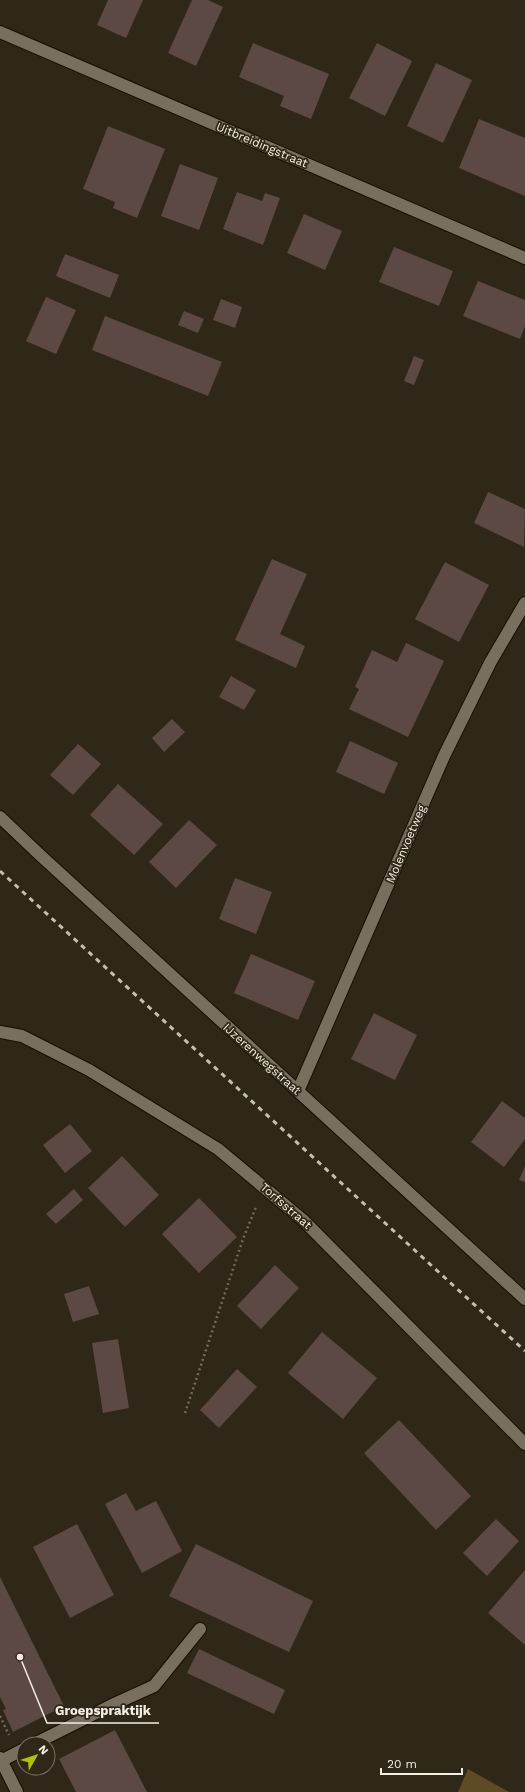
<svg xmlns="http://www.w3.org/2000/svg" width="525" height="1792" font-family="'Work Sans',sans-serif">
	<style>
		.green { fill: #5e4b24 }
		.building { fill: #5c4943 }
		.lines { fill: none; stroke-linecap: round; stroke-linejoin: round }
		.minor-casing { stroke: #171003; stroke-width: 14 }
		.path { stroke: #716a5d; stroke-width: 2.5; stroke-dasharray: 2 3; stroke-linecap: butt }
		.minor { stroke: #786f5e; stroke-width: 12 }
		.rail { stroke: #c4bfb3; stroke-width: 3; stroke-dasharray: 5 5; stroke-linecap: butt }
		.labels { text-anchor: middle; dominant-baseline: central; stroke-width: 3.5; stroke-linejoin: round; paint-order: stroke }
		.street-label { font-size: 12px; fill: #f3eee4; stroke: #2f2718 }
		.leader { fill: none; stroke: #f3eee4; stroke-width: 1.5 }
		.callout-dot { fill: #f3eee4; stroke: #2f2718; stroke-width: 1.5 }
		.callout-label { font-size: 13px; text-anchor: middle; font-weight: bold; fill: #f3eee4; stroke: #2f2718; stroke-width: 3.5; stroke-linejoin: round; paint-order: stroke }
	</style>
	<rect width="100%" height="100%" fill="#2f2718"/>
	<path class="green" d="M468,1769L509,1792H458Z"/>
	<path class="building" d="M108,0H143L126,38L97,25Z
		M192,0H208L223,7L196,66L168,53Z
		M253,43L329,74L311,119L280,106L284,96L239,77Z
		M377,43L412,61L385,116L349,98Z
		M436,63L472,80L443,143L407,126Z
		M479,119L525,138V196L459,168Z
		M108,126L165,149L137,218L113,208L115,202L83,189Z
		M180,164L218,178L199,230L161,216Z
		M237,192L262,201L265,193L280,198L263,245L223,229Z
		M304,214L342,231L325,270L287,253Z
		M394,247L453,271L439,306L379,282Z
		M65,254L119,275L110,298L56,276Z
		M478,281L525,300V326L520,339L463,316Z
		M46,297L76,310L56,354L26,341Z
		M221,299L242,307L235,328L213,320Z
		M184,311L204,319L198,333L178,325Z
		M105,316L222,362L208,396L92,350Z
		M414,356L424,360L414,385L404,381Z
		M488,492L525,509L524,547L474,523Z
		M272,559L307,574L280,634L305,646L296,668L235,640Z
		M445,562L489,585L459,642L415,619Z
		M406,643L444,661L408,737L349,709L359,689L355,687L372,650L397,662Z
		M231,676L256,690L244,710L219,697Z
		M172,719L185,732L164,752L152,738Z
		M350,741L398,763L384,794L336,772Z
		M78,744L101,764L73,795L50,775Z
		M118,784L163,824L134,855L90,815Z
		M189,820L217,845L176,888L149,862Z
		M235,878L272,892L256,934L219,919Z
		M251,954L315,981L298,1020L234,993Z
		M374,1013L417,1035L395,1080L351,1059Z
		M502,1101L525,1118V1139L504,1167L471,1142Z
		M70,1124L92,1151L65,1173L43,1145Z
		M122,1156L159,1195L125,1227L88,1188Z
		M525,1166V1182L519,1180Z
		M74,1189L83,1200L56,1224L46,1214Z
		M199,1198L237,1237L199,1273L162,1234Z
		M275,1265L299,1288L261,1329L237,1306Z
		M89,1286L99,1314L73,1322L64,1294Z
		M322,1332L377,1378L343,1419L288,1373Z
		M118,1339L129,1408L103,1413L92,1343Z
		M237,1369L257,1387L219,1428L200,1410Z
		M399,1420L471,1496L436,1530L364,1453Z
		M126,1493L136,1511L156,1501L182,1551L142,1573L105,1504Z
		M496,1519L519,1541L487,1576L463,1553Z
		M77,1524L114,1595L70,1618L33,1547Z
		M196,1544L313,1601L289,1652L169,1596Z
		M525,1570V1645L488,1613Z
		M0,1577L64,1706L13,1732L3,1710L6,1709L0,1697Z
		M199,1649L285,1690L274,1714L187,1673Z
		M115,1730L147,1792H76L59,1759Z"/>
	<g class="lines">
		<g class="minor-casing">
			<path id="minor" d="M0,32L525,258
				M0,817L40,855L525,1299
				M0,1032L22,1036L89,1070L218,1149L303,1220L525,1444
				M298,1091L444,756L490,663L525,603
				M34,1744L112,1705L154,1686L200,1629
				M0,1758L17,1792
				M1,1761L24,1749"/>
		</g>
		<path class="path" d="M185,1413L243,1239L256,1207
			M0,1716L9,1735"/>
		<use href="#minor" class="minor"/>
		<path class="rail" d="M0,871L525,1351"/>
	</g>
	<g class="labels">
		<g class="street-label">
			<text transform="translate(262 145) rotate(23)">Uitbreidingstraat</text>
			<text transform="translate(406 844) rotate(-67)">Molenvoetweg</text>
			<text transform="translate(262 1059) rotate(42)">IJzerenwegstraat</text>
			<text transform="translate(286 1206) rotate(41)">Torfsstraat</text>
		</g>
	</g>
	<path class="leader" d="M20 1657L47 1723H159"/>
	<circle class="callout-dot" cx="20" cy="1657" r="4"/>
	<g class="callout-label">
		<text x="103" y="1715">Groepspraktijk</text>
	</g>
	<g transform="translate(36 1756) rotate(51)"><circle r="19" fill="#2f2718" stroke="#7d776a"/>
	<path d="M0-3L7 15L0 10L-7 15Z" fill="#b0c501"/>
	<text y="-6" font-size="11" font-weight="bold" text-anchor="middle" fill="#f3eee4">N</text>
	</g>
	<path d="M381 1768v6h81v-6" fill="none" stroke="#f3eee4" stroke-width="2"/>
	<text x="387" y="1768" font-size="12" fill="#f3eee4" stroke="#2f2718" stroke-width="3" paint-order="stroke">20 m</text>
</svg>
